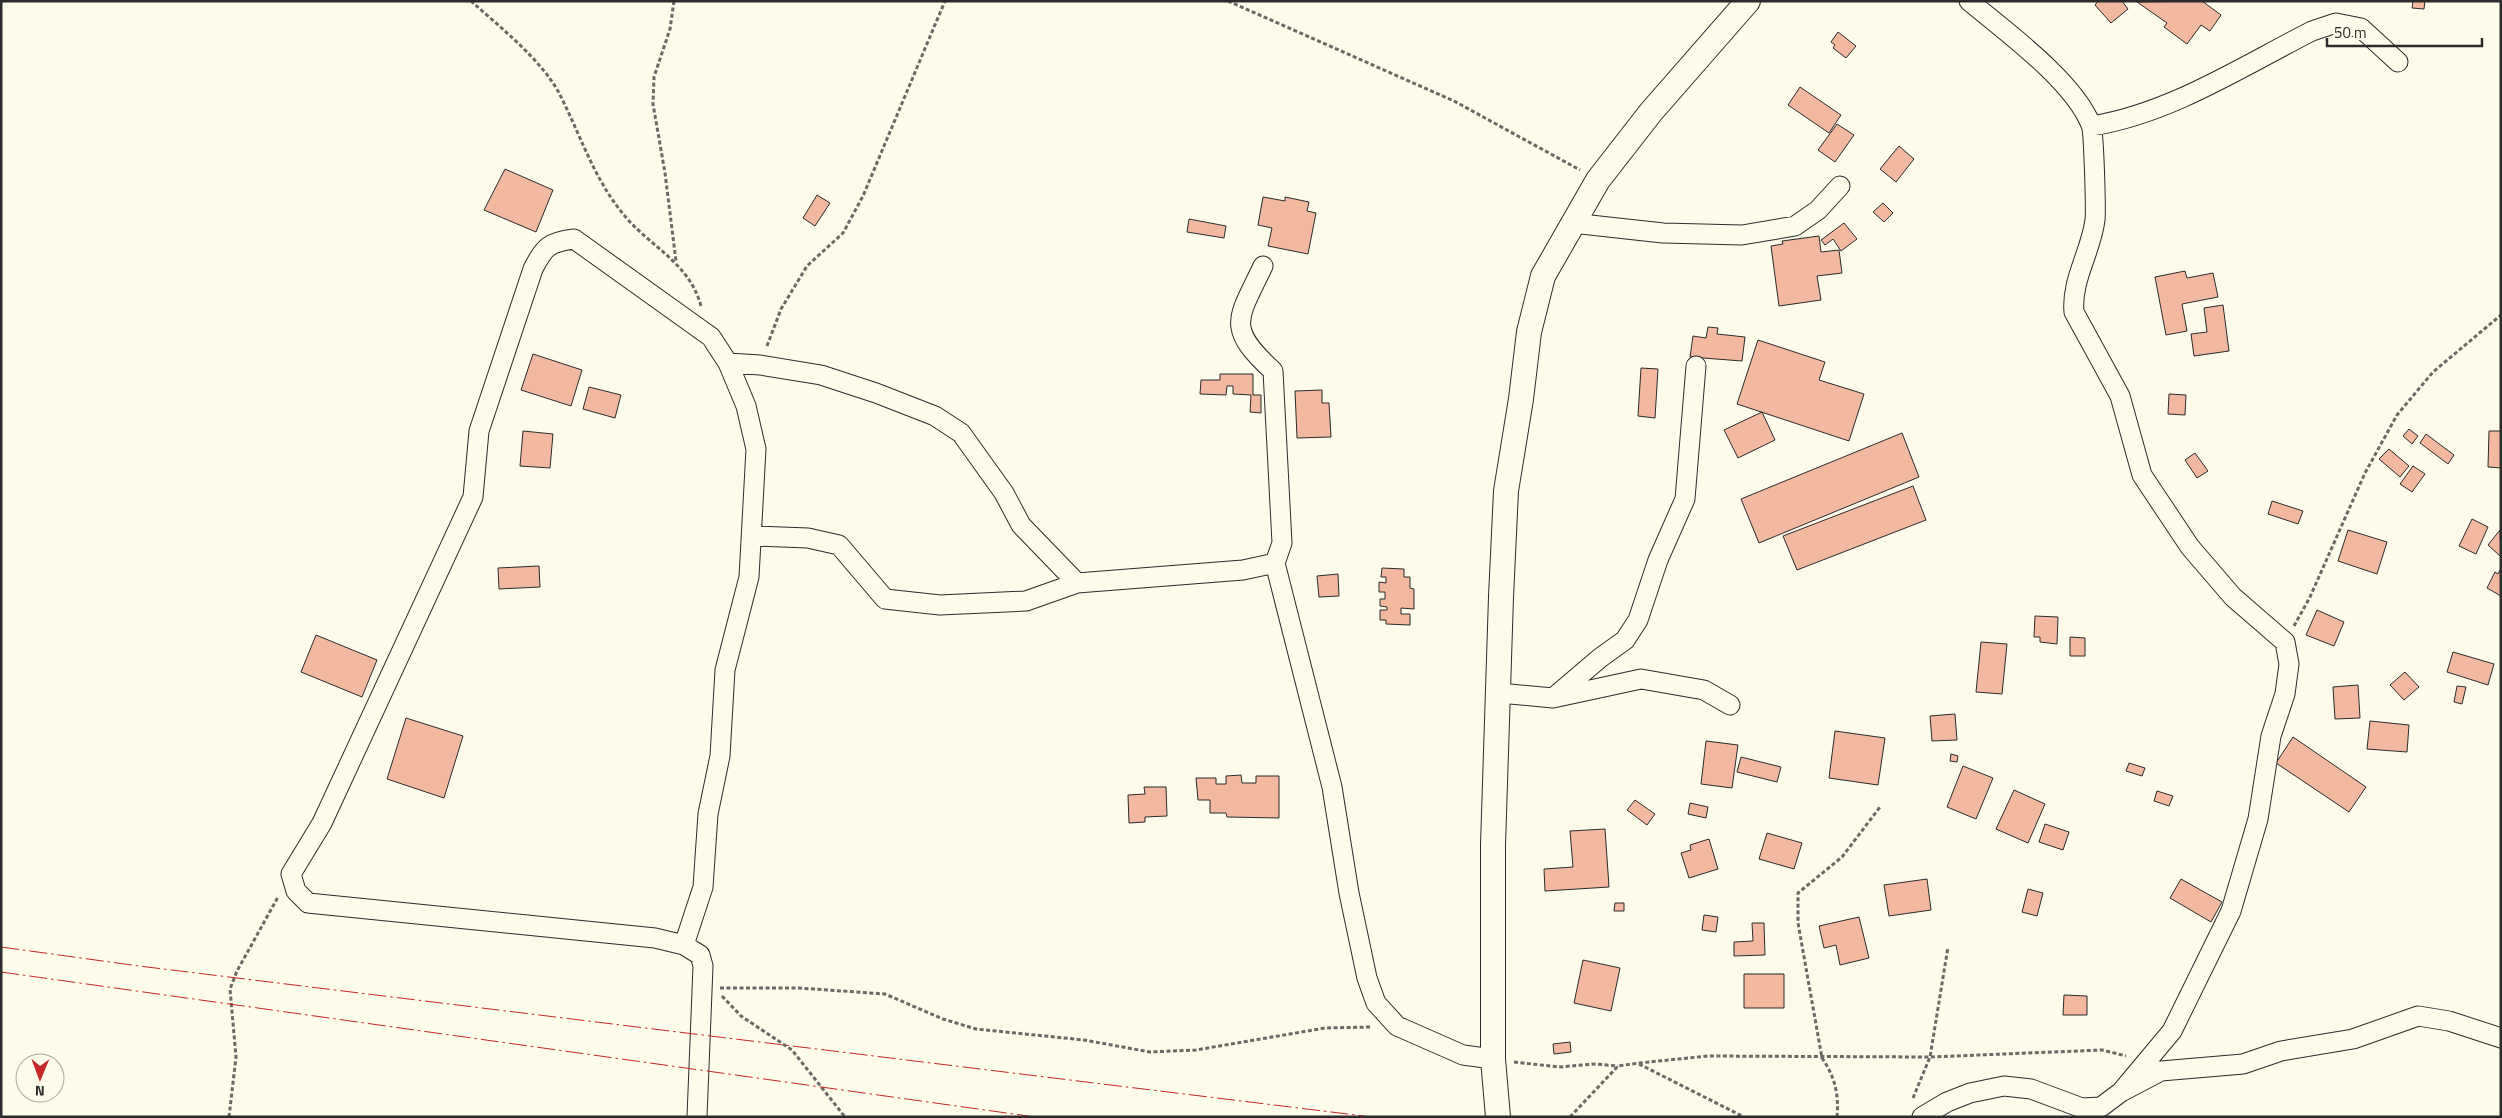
<svg xmlns="http://www.w3.org/2000/svg" width="2502" height="1118" font-family="'Titillium Web',sans-serif">
	<style>
		.building { fill: #f2b8a0; stroke: #2b2b2b }
		.lines { fill: none; stroke-linecap: round; stroke-linejoin: round }
		.minor-casing { stroke: #2b2b2b; stroke-width: 21 }
		.tertiary-casing { stroke: #2b2b2b; stroke-width: 26 }
		.path { stroke: #6a6964; stroke-width: 3; stroke-dasharray: 4 2.5; stroke-linecap: butt }
		.minor { stroke: #fdfbea; stroke-width: 19 }
		.tertiary { stroke: #fdfbea; stroke-width: 24 }
		.power { stroke: #c62828; stroke-width: 1; stroke-dasharray: 18 4 2.5 4; stroke-linecap: butt }
	</style>
	<rect width="100%" height="100%" fill="#fdfbea"/>
	<path class="building" d="M2122,1L2128,9L2111,23L2095,5L2098,1Z
		M2202,1L2221,15L2210,31L2201,25L2187,44L2164,27L2167,23L2137,2Z
		M2413,1H2425L2424,9L2412,8Z
		M1838,32L1856,46L1846,58L1833,48L1835,45L1831,42Z
		M1800,87L1841,115L1829,133L1788,105Z
		M1837,124L1854,135L1835,162L1818,150Z
		M1899,146L1914,159L1896,182L1880,169Z
		M505,169L553,190L536,232L484,210Z
		M817,195L830,203L815,226L803,218Z
		M1263,197L1285,201V197L1309,202L1307,211L1316,213L1308,254L1268,246L1272,228L1258,225Z
		M1883,203L1893,213L1884,222L1873,212Z
		M1189,219L1226,226L1224,238L1187,232Z
		M1844,223L1857,239L1841,251L1833,239L1825,245L1821,240Z
		M1819,236L1821,252L1839,250L1842,273L1817,276L1821,300L1779,306L1771,246L1783,244L1782,241Z
		M2185,271L2187,278L2213,273L2218,297L2182,304L2187,331L2166,335L2155,277Z
		M2223,305L2229,351L2194,356L2191,334L2207,332L2204,308Z
		M1708,327L1718,328L1717,334L1745,337L1742,361L1690,357L1693,336L1706,338Z
		M1758,340L1825,362L1819,380L1864,394L1849,441L1737,404Z
		M533,354L582,370L571,406L521,390Z
		M1641,368L1658,369L1655,418L1638,416Z
		M1220,374H1253V395H1261V413L1250,412L1251,395L1233,394V386H1227L1226,395L1200,394L1201,380H1220Z
		M589,387L621,395L615,418L583,409Z
		M1322,390V403H1329L1331,437L1297,438L1295,391Z
		M2169,394L2186,395L2185,415L2168,414Z
		M1762,412L1775,440L1738,458L1724,430Z
		M2409,429L2418,436L2412,444L2403,436Z
		M523,431L553,434L550,468L520,466Z
		M2489,431H2501V468L2488,467Z
		M1902,433L1919,477L1759,543L1741,499Z
		M2426,434L2454,455L2448,464L2420,443Z
		M2389,449L2409,466L2400,477L2379,459Z
		M2195,453L2208,471L2197,478L2185,460Z
		M2413,466L2425,474L2412,492L2400,484Z
		M1913,486L1926,520L1797,570L1783,536Z
		M2272,501L2303,511L2298,524L2268,514Z
		M2472,519L2488,527L2476,554L2459,546Z
		M2348,530L2387,542L2377,574L2338,561Z
		M2500,530L2501,555L2500,556L2488,545Z
		M539,566L540,587L499,589L498,568Z
		M1382,568L1404,569V577H1410V588L1414,589V609L1401,608V614H1410V625L1386,624V620H1380V610H1387V607L1380,606V599H1385V592H1379V582L1386,583V577H1381Z
		M2501,568V596L2487,588L2495,572L2498,574Z
		M1338,574L1339,596L1319,597L1317,576Z
		M2317,610L2344,622L2334,646L2306,635Z
		M2035,616L2058,617L2057,644L2040,642V637H2034Z
		M316,635L377,660L362,697L301,672Z
		M2070,637L2085,638V656H2070Z
		M1981,642L2007,644L2002,694L1976,692Z
		M2453,652L2494,664L2488,685L2447,672Z
		M2405,672L2419,687L2404,700L2390,685Z
		M2358,685L2360,718L2335,719L2333,687Z
		M2457,686L2466,687L2462,704L2454,702Z
		M1955,714L1957,740L1932,741L1930,716Z
		M406,718L463,736L444,798L387,779Z
		M2370,721L2409,725L2407,752L2367,749Z
		M1835,731L1885,738L1878,785L1829,778Z
		M2293,737L2366,787L2349,812L2276,763Z
		M1706,741L1738,745L1732,788L1701,784Z
		M1951,754L1958,756L1957,762L1950,761Z
		M1741,757L1781,767L1777,782L1737,772Z
		M2129,763L2145,768L2142,776L2126,771Z
		M1963,766L1993,778L1976,819L1947,807Z
		M1241,775L1242,783H1256V776H1279V818L1227,817L1226,813H1210V800H1198L1196,778H1216V784H1226V776Z
		M1144,787H1166L1167,816L1145,817V822L1129,823L1128,795L1145,794Z
		M2014,790L2045,804L2028,843L1996,829Z
		M2157,791L2173,796L2169,806L2154,801Z
		M1635,800L1655,814L1647,825L1627,810Z
		M1690,803L1708,807L1706,818L1688,814Z
		M2045,824L2069,832L2063,850L2039,842Z
		M1605,829L1609,887L1545,891L1544,869L1573,867L1570,831Z
		M1767,833L1802,843L1794,869L1759,859Z
		M1709,839L1718,869L1689,878L1681,853L1691,850L1690,845Z
		M1927,879L1931,910L1889,916L1884,885Z
		M2181,879L2222,902L2211,922L2170,898Z
		M2028,889L2043,893L2037,916L2022,912Z
		M1615,903H1624V911H1614Z
		M1704,915L1718,917L1716,932L1702,930Z
		M1859,917L1869,958L1840,965L1836,945L1824,948L1819,926Z
		M1752,923H1764L1765,955L1734,956V942L1753,941Z
		M1583,960L1620,968L1611,1011L1574,1003Z
		M1744,974H1784V1008H1744Z
		M2064,995L2087,996V1015H2063Z
		M1570,1042L1571,1052L1554,1054L1553,1044Z"/>
	<g class="lines">
		<g class="minor-casing">
			<path id="minor" d="M1969,1C2005,31 2074,81 2091,125C2094,132 2096,211 2095,220C2091,252 2071,280 2074,312L2120,396L2142,475L2190,547L2233,597L2285,642L2289,664L2285,694L2271,736L2258,819L2231,911L2172,1031L2121,1092
				M2092,126C2171,113 2241,67 2312,31L2336,23L2361,28L2398,62
				M1572,223L1663,233L1742,235L1795,226L1818,210L1840,186
				M728,363L760,365L821,375L876,393L935,416L961,433L1004,493L1021,525L1077,583L1243,570L1275,563L1282,543L1273,371C1225,327 1238,319 1263,266
				M752,536L808,538L839,545L885,599L940,605L1026,601L1077,583
				M1275,563L1332,787L1349,893L1367,978L1376,1003L1397,1026L1463,1055L1493,1059
				M1499,693L1553,698L1641,679L1704,690L1730,705
				M1553,698L1600,658L1625,640L1638,620L1658,560L1685,499L1696,366
				M684,945L703,887L708,814L720,756L725,670L749,577L756,449L746,406L728,363L711,337L574,239C549,242 544,247 533,269L479,431L473,497L322,823L291,874L296,891L308,903L655,938L684,945L700,955L703,966L697,1117
				M1922,1117L1947,1102L1970,1093L2004,1086L2031,1089L2082,1108L2101,1107L2121,1092L2161,1071L2243,1064L2281,1051L2353,1039L2418,1016L2449,1021L2501,1038"/>
		</g>
		<g class="tertiary-casing">
			<path id="tertiary" d="M1498,1117L1493,1059V845L1501,597L1506,491L1521,399L1529,332L1543,276L1598,180L1651,112L1748,1"/>
		</g>
		<path class="path" d="M471,1C500,27 539,58 558,91C580,133 593,178 624,215C650,247 689,262 701,306
			M674,1L670,29L654,77L653,104L665,173L676,261
			M1228,1L1454,101L1580,170
			M767,346L781,309L807,266L843,233L863,196L945,1
			M2294,626L2310,597L2365,473L2397,415L2433,372L2501,315
			M720,988H799L885,994L943,1019L976,1029L1084,1040L1150,1052L1196,1050L1325,1028L1371,1027
			M722,996L741,1016L792,1050L845,1117
			M1514,1062L1559,1067L1595,1064L1618,1066
			M1639,1064L1744,1117
			M1913,1098L1930,1057L1948,947
			M229,1117L236,1057L230,989L237,971L278,897
			M1570,1117L1618,1066L1639,1063L1708,1056L1930,1057L2102,1050L2126,1056
			M1837,1117C1839,1094 1835,1077 1822,1058L1798,923V893L1842,857L1880,807"/>
		<use href="#minor" class="minor"/>
		<use href="#tertiary" class="tertiary"/>
		<path class="power" d="M1,947L139,966L1372,1117
			M1,972L1035,1117"/>
	</g>
	<rect width="2502" height="1118" fill="none" stroke="#2b2b2b" stroke-width="5"/>
	<g transform="translate(40 1078) rotate(181)"><circle r="24" fill="#fdfbea" stroke="#a9a89e"/>
	<path d="M0-4L9 19L0 12L-9 19Z" fill="#c62828"/>
	<text y="-8" font-size="14" font-weight="bold" text-anchor="middle" fill="#2b2b2b">N</text>
	</g>
	<path d="M2327 38v8h155v-8" fill="none" stroke="#2b2b2b" stroke-width="2.5"/>
	<text x="2334" y="38" font-size="15" fill="#2b2b2b" stroke="#fdfbea" stroke-width="4" paint-order="stroke">50 m</text>
</svg>
